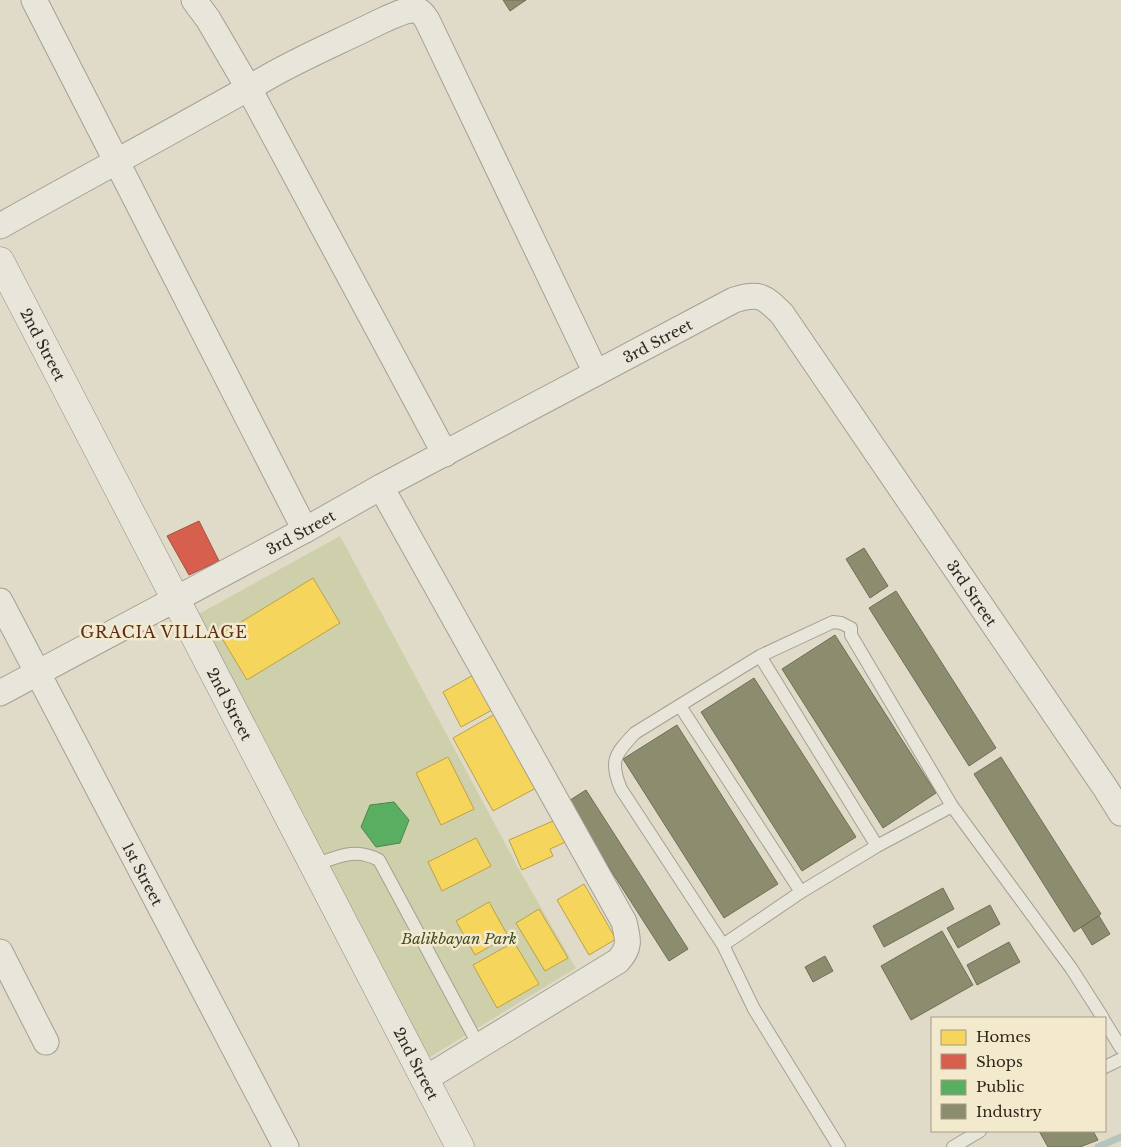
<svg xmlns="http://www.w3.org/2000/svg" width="1121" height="1147" font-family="'Libre Baskerville',serif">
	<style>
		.green { fill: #ced0ab }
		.homes { fill: #f6d55c; stroke: #bba149 }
		.shops { fill: #d6604d; stroke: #a54f3e }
		.public { fill: #5aae61; stroke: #4e864c }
		.industry { fill: #8c8c6e; stroke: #716e55 }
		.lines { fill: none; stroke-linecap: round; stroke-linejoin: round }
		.stream { stroke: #b4c5bb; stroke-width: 7 }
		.lane-casing { stroke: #a59f92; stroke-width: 14 }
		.street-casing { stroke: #a59f92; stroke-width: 27 }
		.secondary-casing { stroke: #948e82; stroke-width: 29 }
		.lane { stroke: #e8e5da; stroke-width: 12 }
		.street { stroke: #e8e5da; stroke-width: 25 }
		.secondary { stroke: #e8e5da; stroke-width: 28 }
		.labels { text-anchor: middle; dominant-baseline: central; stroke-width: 5; stroke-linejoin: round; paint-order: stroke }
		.street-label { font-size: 15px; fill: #32271c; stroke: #f3e9cd }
		.park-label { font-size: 15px; font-style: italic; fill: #414d24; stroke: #f3e9cd }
		.neighbourhood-label { font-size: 16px; letter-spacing: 1px; fill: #5c2d1e; stroke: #f3e9cd }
	</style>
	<rect width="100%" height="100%" fill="#e0dac8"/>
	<path class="green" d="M340,536L520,871L576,968L425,1060L197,615Z"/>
	<path class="homes" d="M313,578L340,623L247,680L220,635Z
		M475,674L494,709L461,727L443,692Z
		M497,713L538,787L493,811L453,738Z
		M448,757L474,809L441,825L416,773Z
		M560,818L570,840L550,849L553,856L522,870L509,840Z
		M476,838L491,866L442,891L428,862Z
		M584,884L616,939L589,955L557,900Z
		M489,902L508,936L475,955L456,921Z
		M539,909L568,958L545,971L516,923Z
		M514,942L539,984L497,1008L473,965Z"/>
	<path class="shops" d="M199,521L219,561L189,575L167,536Z"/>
	<path class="public" d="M394,802L409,820L400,843L376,847L361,827L370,805Z"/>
	<path class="industry" d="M503,0H526L510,11Z
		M864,548L888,586L870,598L846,559Z
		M896,591L996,748L969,766L869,608Z
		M835,635L936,793L883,828L782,669Z
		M754,678L856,837L802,871L701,712Z
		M677,725L778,884L724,918L623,759Z
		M1001,757L1101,914L1074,932L974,774Z
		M586,790L688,949L669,961L567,802Z
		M943,888L954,909L884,947L873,926Z
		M990,905L1000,924L958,948L947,928Z
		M1099,916L1110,934L1092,945L1081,927Z
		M942,931L973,985L911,1020L881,966Z
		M1009,942L1020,962L977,985L967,965Z
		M825,956L833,971L813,982L805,967Z
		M1039,1131H1093L1098,1140L1080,1147H1048Z"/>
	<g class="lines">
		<path class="stream" d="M1098,1147L1121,1137"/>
		<g class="lane-casing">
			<path id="lane" d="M760,656L877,846
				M680,706L801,892
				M952,806L877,846L801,892L723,945L621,789C609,761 615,754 635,733L760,656L833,622L841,623L851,628V635L952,806L1071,968L1103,1018
				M314,865C338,857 354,847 379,860L479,1046
				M723,945L754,1009L839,1147
				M1105,1022L1121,1048
				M1105,1067L1121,1059
				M953,1147L980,1131"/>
		</g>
		<g class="street-casing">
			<g id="street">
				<path d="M34,0L305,530"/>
				<path d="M194,0L208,19L249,89L445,454"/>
				<path d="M0,226C89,176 179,128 268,77C303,57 341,41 377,23C386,19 405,9 415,10C421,10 424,16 427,20L596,373"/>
				<path d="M381,487L624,922C628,939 631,947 618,961L425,1079"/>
				<path id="s1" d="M0,601L286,1147"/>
				<path id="s2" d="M0,693L305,530L381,487L734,300C759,292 764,296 782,314L1106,789L1121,813"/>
				<path d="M0,952L46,1042"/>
			</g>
		</g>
		<g class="secondary-casing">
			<g id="secondary">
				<path id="s3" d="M0,261L460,1147"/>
			</g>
		</g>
		<use href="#lane" class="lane"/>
		<use href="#street" class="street"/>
		<use href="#secondary" class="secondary"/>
	</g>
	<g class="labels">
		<g class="street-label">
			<text stroke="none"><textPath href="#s2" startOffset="746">3rd Street</textPath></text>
			<text stroke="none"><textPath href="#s3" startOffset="94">2nd Street</textPath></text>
			<text stroke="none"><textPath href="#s2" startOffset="341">3rd Street</textPath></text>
			<text stroke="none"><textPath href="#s2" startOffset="1225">3rd Street</textPath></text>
			<text stroke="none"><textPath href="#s3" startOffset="499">2nd Street</textPath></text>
			<text stroke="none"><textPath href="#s1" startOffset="308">1st Street</textPath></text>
			<text stroke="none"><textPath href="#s3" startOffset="904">2nd Street</textPath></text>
		</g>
		<g class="park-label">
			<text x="459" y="938">Balikbayan Park</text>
		</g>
		<g class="neighbourhood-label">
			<text x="164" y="632">GRACIA VILLAGE</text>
		</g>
	</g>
	<rect x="931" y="1017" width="175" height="115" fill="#f3e9cd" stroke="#a69b86"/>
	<rect x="941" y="1030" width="25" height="15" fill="#f6d55c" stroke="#a69b86"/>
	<text x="976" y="1042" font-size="15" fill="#32271c">Homes</text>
	<rect x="941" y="1054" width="25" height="15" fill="#d6604d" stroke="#a69b86"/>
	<text x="976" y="1067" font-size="15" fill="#32271c">Shops</text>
	<rect x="941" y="1080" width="25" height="15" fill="#5aae61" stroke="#a69b86"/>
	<text x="976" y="1092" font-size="15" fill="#32271c">Public</text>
	<rect x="941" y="1104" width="25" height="15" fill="#8c8c6e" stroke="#a69b86"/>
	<text x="976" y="1117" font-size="15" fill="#32271c">Industry</text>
</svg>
